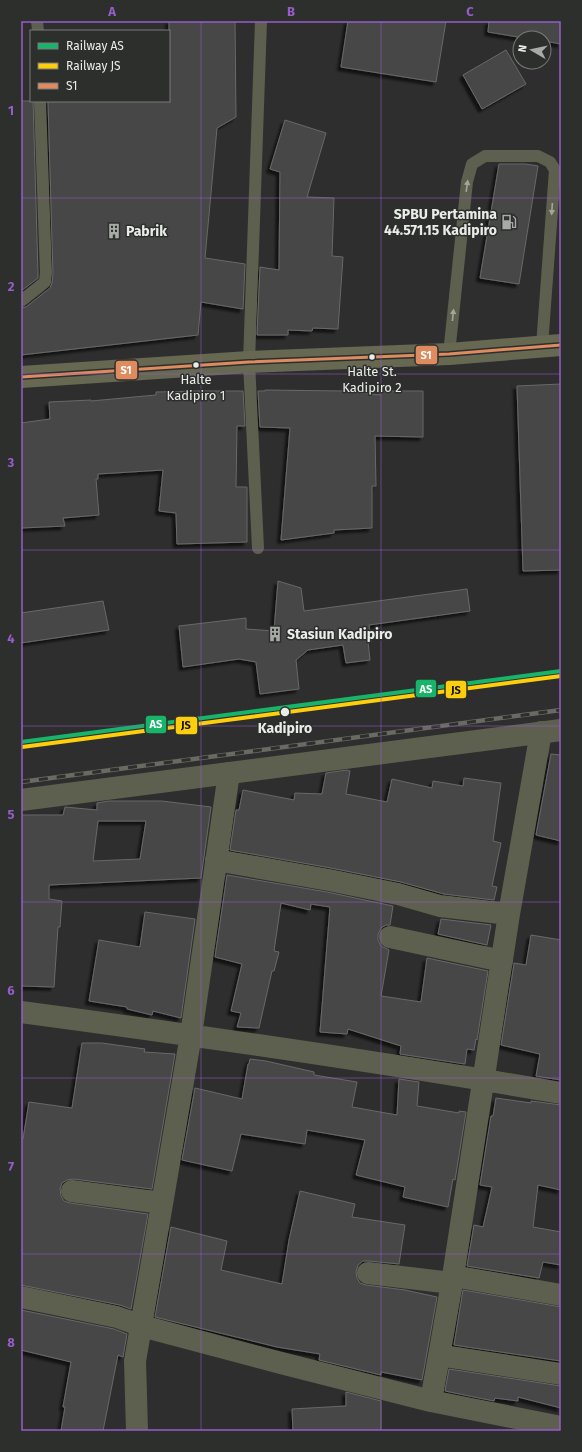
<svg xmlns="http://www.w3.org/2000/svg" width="582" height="1452" font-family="'Fira Sans',sans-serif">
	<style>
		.building { fill: #464646; stroke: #686969; fill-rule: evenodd; filter: url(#shadow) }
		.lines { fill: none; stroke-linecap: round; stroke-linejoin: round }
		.service { stroke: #5e604f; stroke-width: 12 }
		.minor { stroke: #5e604f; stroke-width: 22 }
		.tertiary { stroke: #5e604f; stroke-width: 22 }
		.primary { stroke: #666852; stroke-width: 22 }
		.rail-casing { stroke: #6a6a63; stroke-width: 4.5 }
		.rail { stroke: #2d2f2d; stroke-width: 3; stroke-dasharray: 9; stroke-linecap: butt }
		.bus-1-casing { stroke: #2d2f2d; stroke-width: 6 }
		.bus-1 { stroke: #de8b5f; stroke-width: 3 }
		.rail-1-casing { stroke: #2d2f2d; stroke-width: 7 }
		.rail-2-casing { stroke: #2d2f2d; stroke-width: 7 }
		.rail-1 { stroke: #17b46a; stroke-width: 4 }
		.rail-2 { stroke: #fcce0d; stroke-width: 4 }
		.oneway { fill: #a4a69c }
		.grid { fill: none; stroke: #975cca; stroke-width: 1; stroke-opacity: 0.55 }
		.bus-dot { fill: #eaecea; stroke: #2d2f2d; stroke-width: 1.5 }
		.labels { text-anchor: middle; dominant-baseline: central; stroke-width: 3; stroke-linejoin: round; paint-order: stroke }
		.bus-label { font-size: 13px; fill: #eaecea; stroke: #2d2f2d }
		.poi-label { font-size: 14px; font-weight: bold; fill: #eaecea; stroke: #2d2f2d; text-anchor: start }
		.stop-label { font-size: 14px; font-weight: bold; fill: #eaecea; stroke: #2d2f2d }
		.line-badge { stroke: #2d2f2d; stroke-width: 1.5 }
		.badge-label { font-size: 11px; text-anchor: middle; font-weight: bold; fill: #fff }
		.pale-badge-label { font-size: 11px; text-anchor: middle; font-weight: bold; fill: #111 }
		.neatline { fill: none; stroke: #975cca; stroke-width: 1.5 }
		.grid-label { font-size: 13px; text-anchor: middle; font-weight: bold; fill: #975cca }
	</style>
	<defs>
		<filter id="shadow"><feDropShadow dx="-3.5" dy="3.5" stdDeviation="1" flood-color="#0009"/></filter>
	</defs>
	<rect width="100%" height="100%" fill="#2e2e2e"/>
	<path class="building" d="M169,21H235L236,117L217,128L205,258L245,264L243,309L201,302L198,335L21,355V308L26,307L50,288L52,283L53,274L48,101H169Z
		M348,21H446L436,82L341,67Z
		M489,21H561V44L544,41V38H524L488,32Z
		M506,50L526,84L482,109L463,75Z
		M21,101H33L38,273V278L21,291Z
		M285,120L326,133L307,197L334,198L332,256L343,257L338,329L313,328L312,331L288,330V335H257L260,267L279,270L280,172L270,169Z
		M499,164H525L538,166L519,284L480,278Z
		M561,384V570L523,571L517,386Z
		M265,390L345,391L380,395V391H423V437L375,436L376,486H372V528L334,530V533L281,540L290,428L260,427L258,391H265Z
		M197,391H243L245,426H237L236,487H247V542L177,544L176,513L159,511L163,470L98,474V479H96L99,515L63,518L65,526L21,528V423L50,419L49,402L91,400V401L156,395V392Z
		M278,581L301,588L304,611L467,589L470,611L369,625L371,642H368L370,660L346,663L343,645L308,650L296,660L299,689L260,694L256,662L239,659L183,667L179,626L246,618V629L274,631Z
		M103,601L109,630L21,643V613Z
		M551,754L561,755V841L536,835Z
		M347,770L350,771L346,794L387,802L392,779L432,788L433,781L463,786L464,778L501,783L493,841L501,843L492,886L497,887L494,900L444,894L401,882L331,868L230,850L236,810H239L243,790L294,800L295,793L322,794L326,773Z
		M109,801H162L211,807L201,878L49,885V899L62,901L60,927H58L54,987L21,986V815H63L65,807L97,810V803ZM98,821H146L140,859L93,861Z
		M227,875L327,892L393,906L390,925H386L381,928L378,935V940L381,946L389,950L381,996L421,1002L427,958L488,971L477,1040L476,1039L474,1050L467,1049L465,1064L400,1054L401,1046L348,1029L347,1034L320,1032L330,907L311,904L310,910L281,903L274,951L279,952L274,971H272L259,1028L237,1027L241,1013L231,1011L242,964L215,957Z
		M145,912L195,919L181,1018L153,1011L152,1015L127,1009V1007L89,1001L99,940L140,947Z
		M441,919L491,925L487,945L438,934Z
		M531,935L561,940V1080L536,1076L540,1054L501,1045L514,964V963L526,965Z
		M82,1043H102L145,1049L144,1052L175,1054L152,1189L74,1179L67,1180L62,1183L60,1189L61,1196L64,1201L70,1203L148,1214L131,1309L120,1305L21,1285V1138L23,1139L29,1102L72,1108Z
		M250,1059L266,1061L314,1072V1075L357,1082L352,1107L397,1115L399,1079L419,1082L417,1106L459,1113V1111L466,1112L455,1180L453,1179L448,1207L403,1197L405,1187L356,1175L365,1140L307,1130L305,1144L241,1134L232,1171L182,1160L195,1088L242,1099L248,1064H249Z
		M496,1098L531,1103V1101L561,1105V1190L538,1185L533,1227L561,1232V1265L543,1262L539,1278L467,1266L474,1225L483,1227L492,1187L480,1185L491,1116H493Z
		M300,1191L355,1204L352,1217L405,1225L399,1264L369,1261H363L358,1265L356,1272L357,1278L360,1283L366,1285L405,1290L437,1297L422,1380L381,1372V1375L319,1360L320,1354L277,1347L155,1317L171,1227L227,1241L221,1270L282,1284L289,1240Z
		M463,1290L561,1307V1361L454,1345Z
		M21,1310L114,1329L127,1334L123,1357L118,1355L103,1431H61L65,1407H63L71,1362L21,1350Z
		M449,1369L561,1386V1408L518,1397V1401L495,1398L494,1401L445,1391Z
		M346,1392L381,1401V1431H293L292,1409L346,1406Z"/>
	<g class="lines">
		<path class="service" d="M37,21L38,31
			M21,301L45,282L46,273L40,101
			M449,354L467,182L472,164L485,156H538L550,162L555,170L542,346
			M258,548L249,362L261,21"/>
		<path class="minor" d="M216,860L329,880L398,894L440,906L509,914
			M390,937L502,961
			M21,1012C201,1036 382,1062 561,1093
			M72,1191L162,1203
			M368,1273L452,1283
			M459,1277L561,1295
			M21,1297L117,1317L142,1326L285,1364L431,1401L452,1283L509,914L541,732
			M444,1356L561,1374
			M431,1401L561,1427
			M137,1431L135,1361L191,1035L229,773"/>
		<path class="tertiary" d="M21,800L561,730"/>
		<path class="primary" d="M21,377L249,362L449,354L561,345"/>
		<g class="rail-casing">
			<path id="rail" d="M21,782L561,710"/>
		</g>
		<use href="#rail" class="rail"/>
		<g class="bus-1-casing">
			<path id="bus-1" d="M21,377L249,362L449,354L561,345"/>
		</g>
		<use href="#bus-1" class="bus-1"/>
		<g class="rail-1-casing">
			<path id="rail-1" d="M21,742L561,671"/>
		</g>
		<g class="rail-2-casing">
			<path id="rail-2" d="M22,747L561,676"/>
		</g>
		<use href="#rail-1" class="rail-1"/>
		<use href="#rail-2" class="rail-2"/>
	</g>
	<defs><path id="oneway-solid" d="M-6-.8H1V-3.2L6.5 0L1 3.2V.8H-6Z"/></defs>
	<g class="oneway">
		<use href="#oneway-solid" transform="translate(467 186) rotate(-82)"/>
		<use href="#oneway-solid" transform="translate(552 209) rotate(94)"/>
		<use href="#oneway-solid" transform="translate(453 315) rotate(-84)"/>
	</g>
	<path class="grid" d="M201,21V1431M381,21V1431M21,198H561M21,374H561M21,550H561M21,726H561M21,902H561M21,1078H561M21,1254H561"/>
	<defs>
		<g id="fuel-bare" transform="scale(1.2)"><path d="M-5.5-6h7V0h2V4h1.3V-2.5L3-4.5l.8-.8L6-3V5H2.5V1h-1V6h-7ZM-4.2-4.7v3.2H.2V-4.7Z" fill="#a8aaa8" stroke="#2d2f2d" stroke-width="2.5" paint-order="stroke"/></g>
		<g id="building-bare" transform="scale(1.2)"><path d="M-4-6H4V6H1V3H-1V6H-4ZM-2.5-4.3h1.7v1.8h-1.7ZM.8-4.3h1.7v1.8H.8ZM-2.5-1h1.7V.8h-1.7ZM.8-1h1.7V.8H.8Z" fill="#a8aaa8" stroke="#2d2f2d" stroke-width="2.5" paint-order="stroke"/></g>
	</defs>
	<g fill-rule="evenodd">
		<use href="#fuel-bare" x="509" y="222"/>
		<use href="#building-bare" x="114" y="231"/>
		<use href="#building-bare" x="275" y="634"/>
	</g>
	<g class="bus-dot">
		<circle cx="372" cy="357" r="3.5"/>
		<circle cx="196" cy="365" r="3.5"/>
		<circle cx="285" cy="712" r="5"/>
	</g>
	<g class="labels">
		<g class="bus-label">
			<text x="372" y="371">Halte St.<tspan x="372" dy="16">Kadipiro 2</tspan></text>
			<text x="196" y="379">Halte<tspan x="196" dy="16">Kadipiro 1</tspan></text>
		</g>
		<g class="poi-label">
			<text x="497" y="214" text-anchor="end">SPBU Pertamina<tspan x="497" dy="16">44.571.15 Kadipiro</tspan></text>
			<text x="126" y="231">Pabrik</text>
			<text x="287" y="634">Stasiun Kadipiro</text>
		</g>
		<g class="stop-label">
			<text x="285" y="728">Kadipiro</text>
		</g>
	</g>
	<g class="line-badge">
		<rect x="415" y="345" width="23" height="20" rx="4" fill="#de8b5f"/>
		<rect x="115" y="360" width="23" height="20" rx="4" fill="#de8b5f"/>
		<rect x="415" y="679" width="22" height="19" rx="4" fill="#17b46a"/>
		<rect x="445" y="680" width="22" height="19" rx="4" fill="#fcce0d"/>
		<rect x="145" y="715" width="22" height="19" rx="4" fill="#17b46a"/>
		<rect x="175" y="716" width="23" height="19" rx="4" fill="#fcce0d"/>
	</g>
	<g class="badge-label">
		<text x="426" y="359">S1</text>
		<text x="126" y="374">S1</text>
		<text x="426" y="693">AS</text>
		<text x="156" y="728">AS</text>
	</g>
	<g class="pale-badge-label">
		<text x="456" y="694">JS</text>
		<text x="186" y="729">JS</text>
	</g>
	<rect width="582" height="1452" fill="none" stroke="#2d2f2d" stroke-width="44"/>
	<rect x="30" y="30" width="140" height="72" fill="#2d2f2d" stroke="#797b79"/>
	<rect x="38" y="43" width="20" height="6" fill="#17b46a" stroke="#797b79"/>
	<text x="66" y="50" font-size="12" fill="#eaecea">Railway AS</text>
	<rect x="38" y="63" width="20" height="6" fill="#fcce0d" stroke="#797b79"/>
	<text x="66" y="70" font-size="12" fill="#eaecea">Railway JS</text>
	<rect x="38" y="83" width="20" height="6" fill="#de8b5f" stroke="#797b79"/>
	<text x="66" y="90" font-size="12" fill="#eaecea">S1</text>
	<g transform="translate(532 50) rotate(279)"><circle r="19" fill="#2d2f2d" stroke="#797b79"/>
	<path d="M0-3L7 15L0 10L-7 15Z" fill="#a8aaa8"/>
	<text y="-6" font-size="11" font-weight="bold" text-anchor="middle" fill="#eaecea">N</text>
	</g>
	<rect x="22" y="22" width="538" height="1408" class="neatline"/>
	<g class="grid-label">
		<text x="112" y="16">A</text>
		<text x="291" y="16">B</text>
		<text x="470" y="16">C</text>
		<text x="11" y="115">1</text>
		<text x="11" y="291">2</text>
		<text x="11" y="467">3</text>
		<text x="11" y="643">4</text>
		<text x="11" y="819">5</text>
		<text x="11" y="995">6</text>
		<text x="11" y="1171">7</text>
		<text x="11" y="1347">8</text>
	</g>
</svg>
